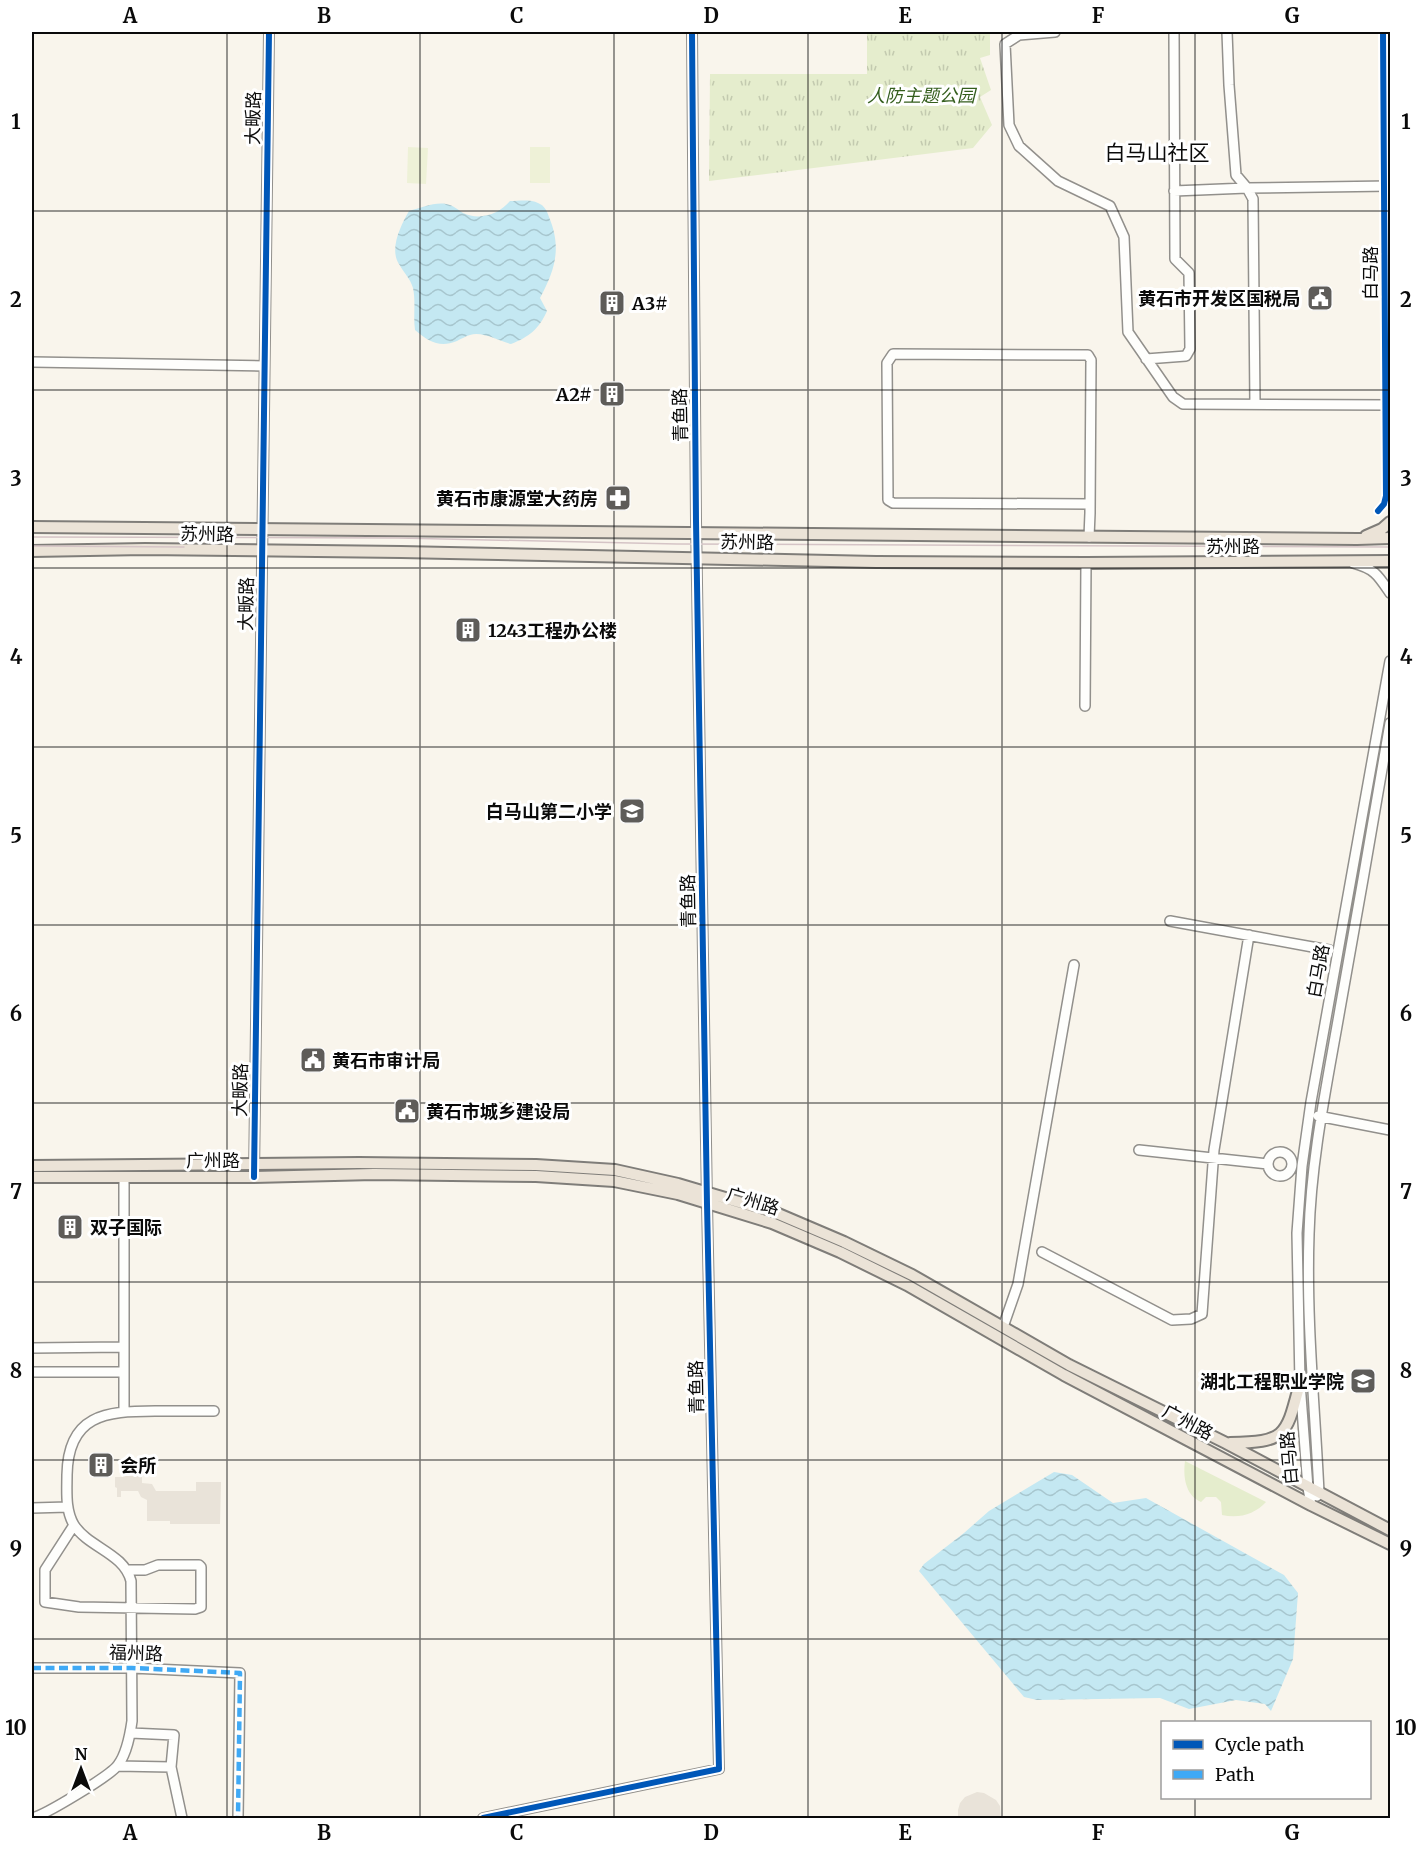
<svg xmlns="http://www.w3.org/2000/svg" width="1422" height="1850" font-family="Merriweather,'Noto Sans SC',serif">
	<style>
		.grass { fill: #e5edcd }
		.park { fill: url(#park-tufts) }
		.pitch { fill: #eef1d7 }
		.plaza { fill: #e9e3d9 }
		.water { fill: url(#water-waves) }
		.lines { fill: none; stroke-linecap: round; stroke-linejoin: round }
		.minor-casing { stroke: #92908c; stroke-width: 12 }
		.major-casing { stroke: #7f7d79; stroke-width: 14 }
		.minor { stroke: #fefefc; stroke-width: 9 }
		.major { stroke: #ebe3d7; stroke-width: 10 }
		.tram { stroke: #d5c4c6; stroke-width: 1.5 }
		.quiet { stroke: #3fa9f5; stroke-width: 4.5; stroke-dasharray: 9 4.5; stroke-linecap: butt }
		.cycleway-casing { stroke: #fff; stroke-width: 10 }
		.cycleway { stroke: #0057b8; stroke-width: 6 }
		.grid { fill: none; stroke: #0a0a0a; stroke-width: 1.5; stroke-opacity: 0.55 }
		.labels { text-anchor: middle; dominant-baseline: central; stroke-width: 6; stroke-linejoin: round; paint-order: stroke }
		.park-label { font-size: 18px; font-style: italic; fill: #345e1d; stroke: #fff }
		.street-label { font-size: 18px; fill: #0a0a0a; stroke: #fff }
		.poi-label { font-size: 18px; font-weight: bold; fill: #0a0a0a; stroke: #fff; text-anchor: start }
		.quarter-label { font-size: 21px; fill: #0a0a0a; stroke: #fff }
		.neatline { fill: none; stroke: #0a0a0a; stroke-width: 2 }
		.grid-label { font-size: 20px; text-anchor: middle; font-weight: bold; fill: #0a0a0a }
	</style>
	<defs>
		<pattern id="park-tufts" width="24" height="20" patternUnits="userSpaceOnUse" patternTransform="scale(1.5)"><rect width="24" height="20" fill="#e5edcd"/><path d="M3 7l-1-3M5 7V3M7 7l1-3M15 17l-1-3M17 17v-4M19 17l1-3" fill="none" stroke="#c3caaf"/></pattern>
		<pattern id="water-waves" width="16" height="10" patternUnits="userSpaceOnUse" patternTransform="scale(1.5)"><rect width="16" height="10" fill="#c4e8f2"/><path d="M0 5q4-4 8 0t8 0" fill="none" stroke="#a7c6ce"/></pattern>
	</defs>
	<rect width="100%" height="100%" fill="#f9f5ec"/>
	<path class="grass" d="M1185,1461L1266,1502C1255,1514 1239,1519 1222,1515L1221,1502L1216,1497H1206L1201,1502C1185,1495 1183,1476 1185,1461Z"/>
	<path class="park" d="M867,32H990V55L980,58L991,90L980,97L992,125L973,148L709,181L710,74H867Z"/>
	<path class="pitch" d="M408,147L428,148L426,184L407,183Z
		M530,147H550V183H530Z"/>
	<path class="plaza" d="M136,1459H140V1477H142V1483L152,1484L156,1491H196V1482H221L220,1524H170V1521H147V1500L141,1497L138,1491H121V1497H117V1488L115,1487V1477H123V1474H127V1470H136Z
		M977,1792L984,1793L996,1800L1000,1806L1001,1818H958V1810L960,1803L965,1797Z"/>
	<path class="water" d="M510,201C518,201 531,199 538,203C545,206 547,211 549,217C562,248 555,270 540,298L547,311C539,329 529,337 511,344C499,341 482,331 470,335C466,336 461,339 457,341C440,348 429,342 415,330C413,316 416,302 413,288C410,278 404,273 399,264C389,249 401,225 409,211C421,208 434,202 446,204C453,205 457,209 463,213C480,221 499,214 510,201Z
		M1054,1472L1072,1475L1113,1503L1146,1498L1284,1575L1298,1593L1293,1659L1271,1711L1265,1704L1236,1700L1189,1709L1160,1698L1037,1700L1024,1697L919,1571L924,1564L964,1533L989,1511Z"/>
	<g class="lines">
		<g class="minor-casing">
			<path id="minor" d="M1055,32L1019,35L1005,44L1009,125L1019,146L1058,181L1110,206L1124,237L1128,332L1173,397L1183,404L1390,405
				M1227,32L1229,85L1236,175L1247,188
				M1174,191L1247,188
				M1146,359L1186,356L1190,349L1189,273L1175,259L1174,32
				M32,362L264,366
				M1255,404L1253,199L1247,188L1390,186
				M1089,537L1090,513L1091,360L1088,355L893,354L887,363L888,500L893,503L1090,504
				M1353,563C1375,569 1378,575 1390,593
				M1085,706L1086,563
				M1170,921L1329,950
				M1318,1116L1390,1130
				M1139,1150L1268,1164
				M1268 1164a12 12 0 1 1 24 0a12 12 0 1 1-24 0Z
				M124,1177V1411
				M254,1177L269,32
				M1042,1252L1172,1320L1191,1319L1202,1314L1214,1150L1249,935
				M1003,1327L1018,1284L1074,965
				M32,1348L124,1347
				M32,1372H124
				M1317,1496L1319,1493C1315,1407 1306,1321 1309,1234C1311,1159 1327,1084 1340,1009C1357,914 1374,818 1390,723
				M1311,1505L1308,1488L1300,1383L1297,1233L1302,1166L1311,1102L1390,661
				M32,1508L68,1507
				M74,1525L45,1570V1602L79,1607L195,1609L201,1607V1567L199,1565H158L145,1570H127
				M32,1668H132L240,1673L238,1818
				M131,1733L174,1735L171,1767
				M117,1766L171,1767L182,1818
				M32,1818C45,1815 110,1776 118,1765C127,1753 130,1735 132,1721L131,1581C124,1553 89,1548 74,1525C65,1510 67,1491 67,1475C68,1415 105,1411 155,1411C175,1411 194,1411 214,1411
				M483,1818L719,1769L707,1204L696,521L692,32"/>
		</g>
		<g class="major-casing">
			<path id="major" d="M32,527C473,532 915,535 1357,539L1390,538
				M1366,536L1382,529L1390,522
				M32,551L145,549L401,552L876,562L1086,563L1390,561
				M32,1166L359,1163L536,1165L615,1170L678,1184L776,1213L844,1242L912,1275L1069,1365L1226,1443L1390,1530
				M32,1177H254L374,1174L536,1176L614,1181L678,1194L772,1223L840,1252L907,1285L1064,1375L1311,1505L1390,1544
				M1230,1443C1287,1442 1286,1436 1300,1383"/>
		</g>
		<use href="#minor" class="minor"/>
		<use href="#major" class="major"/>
		<path class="tram" d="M32,537L398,538L677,544L1390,547
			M32,546L184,547"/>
		<path class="quiet" d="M32,1668H132L240,1673L238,1818"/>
		<g class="cycleway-casing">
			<path id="cycleway" d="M1378,511L1384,504L1386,496L1383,32
				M254,1177L269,32
				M483,1818L719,1769L707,1204L696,521L692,32"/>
		</g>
		<use href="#cycleway" class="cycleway"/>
	</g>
	<path class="grid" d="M227,32V1818M420,32V1818M614,32V1818M808,32V1818M1002,32V1818M1195,32V1722M32,211H1390M32,390H1390M32,568H1390M32,747H1390M32,925H1390M32,1103H1390M32,1282H1390M32,1460H1390M32,1639H1390M1195,1798V1818"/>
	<defs>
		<g id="civic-square" transform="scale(1.35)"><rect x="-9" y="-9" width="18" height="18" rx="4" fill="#5e5c59" stroke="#fff"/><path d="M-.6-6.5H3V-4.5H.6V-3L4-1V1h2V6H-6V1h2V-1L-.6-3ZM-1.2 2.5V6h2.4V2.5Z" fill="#fff"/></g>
		<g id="building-square" transform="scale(1.35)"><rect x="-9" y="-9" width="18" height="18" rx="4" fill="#5e5c59" stroke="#fff"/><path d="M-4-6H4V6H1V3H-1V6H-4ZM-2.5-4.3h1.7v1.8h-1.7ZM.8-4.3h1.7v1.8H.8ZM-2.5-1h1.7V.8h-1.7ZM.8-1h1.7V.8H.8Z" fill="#fff"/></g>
		<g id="pharmacy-square" transform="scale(1.35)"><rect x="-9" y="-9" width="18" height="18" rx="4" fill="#5e5c59" stroke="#fff"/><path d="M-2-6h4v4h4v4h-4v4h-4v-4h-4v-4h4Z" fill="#fff"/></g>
		<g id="school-square" transform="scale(1.35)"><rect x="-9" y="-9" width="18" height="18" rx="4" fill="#5e5c59" stroke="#fff"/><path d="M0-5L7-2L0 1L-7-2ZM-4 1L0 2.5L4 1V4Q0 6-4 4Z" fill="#fff"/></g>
		<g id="university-square" transform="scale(1.35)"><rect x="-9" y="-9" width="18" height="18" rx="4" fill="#5e5c59" stroke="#fff"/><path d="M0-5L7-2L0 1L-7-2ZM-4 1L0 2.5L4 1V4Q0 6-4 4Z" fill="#fff"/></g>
	</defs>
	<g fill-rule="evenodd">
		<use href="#civic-square" x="1320" y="298"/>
		<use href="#building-square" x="612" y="303"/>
		<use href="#building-square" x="612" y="394"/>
		<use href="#pharmacy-square" x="618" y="498"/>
		<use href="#building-square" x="468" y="630"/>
		<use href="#school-square" x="632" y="811"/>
		<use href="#civic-square" x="313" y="1060"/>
		<use href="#civic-square" x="407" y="1111"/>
		<use href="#building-square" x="70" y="1227"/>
		<use href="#university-square" x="1363" y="1381"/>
		<use href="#building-square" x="101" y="1465"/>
	</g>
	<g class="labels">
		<g class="park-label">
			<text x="921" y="95">人防主题公园</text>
		</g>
		<g class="street-label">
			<text transform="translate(253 118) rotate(-89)">大畈路</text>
			<text transform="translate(1370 273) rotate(-90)">白马路</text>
			<text transform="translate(680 415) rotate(-91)">青鱼路</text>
			<text transform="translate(207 534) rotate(1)">苏州路</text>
			<text transform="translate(747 542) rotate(1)">苏州路</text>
			<text x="1233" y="546">苏州路</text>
			<text transform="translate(246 604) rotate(-89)">大畈路</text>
			<text transform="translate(688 901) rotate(-91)">青鱼路</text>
			<text transform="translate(1318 971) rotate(-80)">白马路</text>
			<text transform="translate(240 1090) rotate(-89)">大畈路</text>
			<text x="213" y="1160">广州路</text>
			<text transform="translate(753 1201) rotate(17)">广州路</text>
			<text transform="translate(696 1387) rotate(-91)">青鱼路</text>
			<text transform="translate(1188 1422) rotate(28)">广州路</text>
			<text transform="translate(1289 1458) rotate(-95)">白马路</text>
			<text transform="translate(136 1653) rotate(2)">福州路</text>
		</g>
		<g class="poi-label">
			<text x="1300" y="298" text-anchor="end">黄石市开发区国税局</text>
			<text x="632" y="303">A3#</text>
			<text x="592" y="394" text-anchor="end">A2#</text>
			<text x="598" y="498" text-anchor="end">黄石市康源堂大药房</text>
			<text x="488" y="630">1243工程办公楼</text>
			<text x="612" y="811" text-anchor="end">白马山第二小学</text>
			<text x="332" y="1060">黄石市审计局</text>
			<text x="426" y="1111">黄石市城乡建设局</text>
			<text x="90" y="1227">双子国际</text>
			<text x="1344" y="1381" text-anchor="end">湖北工程职业学院</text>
			<text x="120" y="1465">会所</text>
		</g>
		<g class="quarter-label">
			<text x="1157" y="152">白马山社区</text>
		</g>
	</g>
	<rect width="1422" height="1850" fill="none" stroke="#ffffff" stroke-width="66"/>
	<rect x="1161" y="1721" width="210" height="78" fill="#ffffff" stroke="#9d9d9d" stroke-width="1.5"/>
	<rect x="1173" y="1740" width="30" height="9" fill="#0057b8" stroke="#9d9d9d" stroke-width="1.5"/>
	<text x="1215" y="1751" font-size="18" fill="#0a0a0a">Cycle path</text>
	<rect x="1173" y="1770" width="30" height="9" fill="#3fa9f5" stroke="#9d9d9d" stroke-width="1.5"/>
	<text x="1215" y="1781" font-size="18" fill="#0a0a0a">Path</text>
	<g transform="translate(81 1769)" stroke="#ffffff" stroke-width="4.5" paint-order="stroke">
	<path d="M0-4.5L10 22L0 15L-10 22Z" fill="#0a0a0a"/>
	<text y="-9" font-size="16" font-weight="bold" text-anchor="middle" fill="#0a0a0a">N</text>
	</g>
	<rect x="33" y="33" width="1356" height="1784" class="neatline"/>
	<g class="grid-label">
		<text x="130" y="23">A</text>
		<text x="324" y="23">B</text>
		<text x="517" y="23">C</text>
		<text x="711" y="23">D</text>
		<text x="905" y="23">E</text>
		<text x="1098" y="23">F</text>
		<text x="1292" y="23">G</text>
		<text x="16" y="129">1</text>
		<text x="1406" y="129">1</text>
		<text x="16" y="307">2</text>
		<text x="1406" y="307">2</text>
		<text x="16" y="486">3</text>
		<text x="1406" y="486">3</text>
		<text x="16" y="664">4</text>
		<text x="1406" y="664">4</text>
		<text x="16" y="843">5</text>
		<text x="1406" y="843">5</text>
		<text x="16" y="1021">6</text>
		<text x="1406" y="1021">6</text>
		<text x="16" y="1199">7</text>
		<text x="1406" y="1199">7</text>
		<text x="16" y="1378">8</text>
		<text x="1406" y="1378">8</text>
		<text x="16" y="1556">9</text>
		<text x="1406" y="1556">9</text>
		<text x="16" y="1735">10</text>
		<text x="1406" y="1735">10</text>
		<text x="130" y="1840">A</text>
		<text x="324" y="1840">B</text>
		<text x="517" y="1840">C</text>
		<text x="711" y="1840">D</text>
		<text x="905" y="1840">E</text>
		<text x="1098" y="1840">F</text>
		<text x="1292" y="1840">G</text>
	</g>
</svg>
